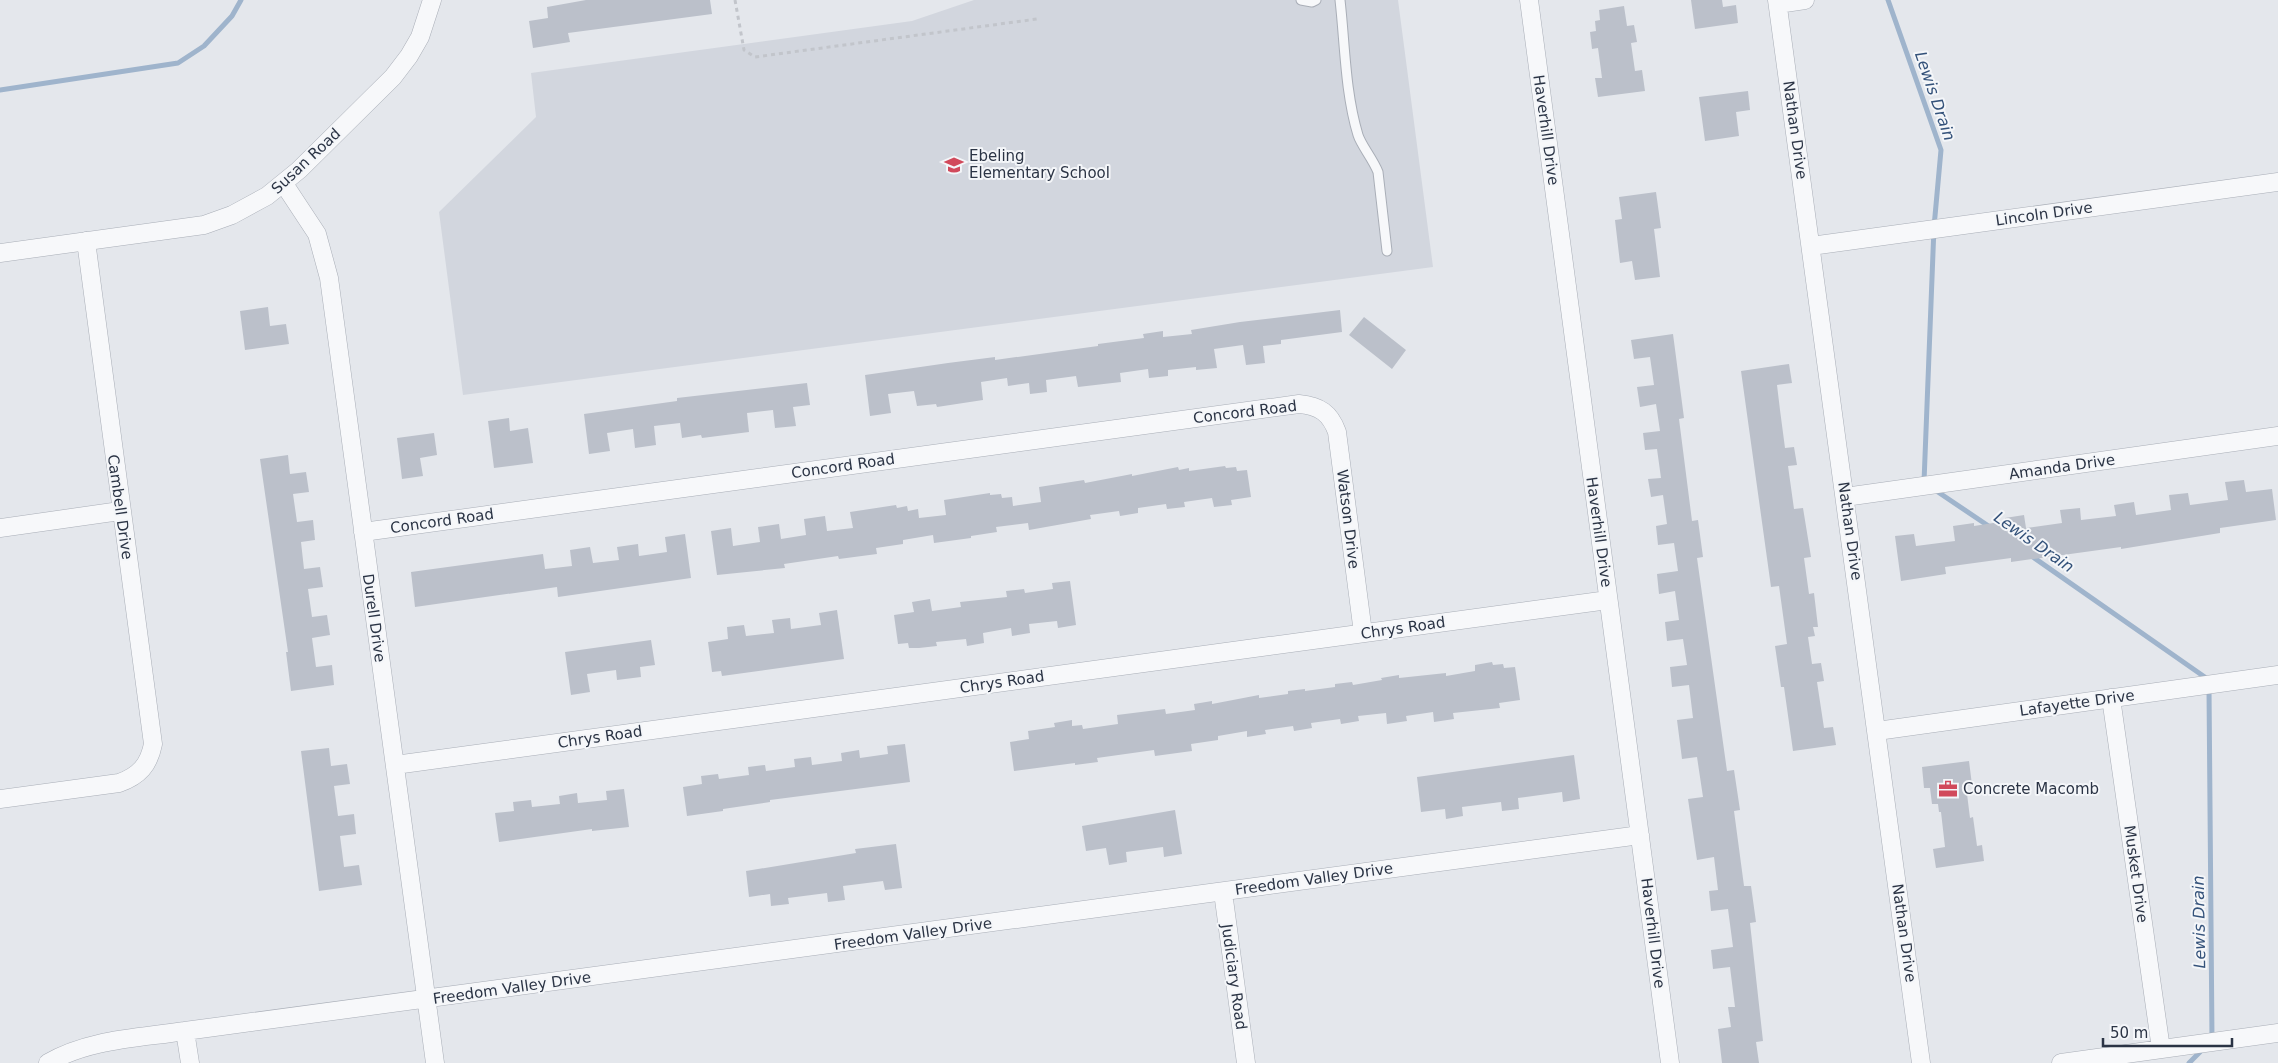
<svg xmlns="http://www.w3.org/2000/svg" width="2278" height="1063" font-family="'DejaVu Sans',sans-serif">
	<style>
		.built { fill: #d2d6de }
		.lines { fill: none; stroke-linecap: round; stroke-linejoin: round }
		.stream { stroke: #9fb4cc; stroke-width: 5 }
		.building { fill: #bbc0ca }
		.lane-casing { stroke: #a9aeb7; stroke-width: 11 }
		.street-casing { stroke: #a9aeb7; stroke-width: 19 }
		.path { stroke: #c2c5cb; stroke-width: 3; stroke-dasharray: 4 4; stroke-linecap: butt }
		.lane { stroke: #f7f8fa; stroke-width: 9 }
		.street { stroke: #f7f8fa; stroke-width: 18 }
		.labels { text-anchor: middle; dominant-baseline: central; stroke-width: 4; stroke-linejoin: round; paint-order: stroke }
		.street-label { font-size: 15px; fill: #2b3445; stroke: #f4f6f9 }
		.poi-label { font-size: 15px; fill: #2b3445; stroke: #f4f6f9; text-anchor: start }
		.water-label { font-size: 16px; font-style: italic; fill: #34527a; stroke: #f4f6f9 }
	</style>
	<rect width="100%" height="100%" fill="#e4e7ec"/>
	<path class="built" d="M974,0H1398L1433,267L463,395L439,212L536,117L531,73L912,21Z"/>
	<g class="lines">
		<path class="stream" d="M1888,0L1941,150L1934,227L1924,482
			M0,90L178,63L204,46L232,16L241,0
			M1935,490L1990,527
			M2030,555L2209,680
			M2209,689L2212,1040
			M2189,1063L2203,1049"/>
	</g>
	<path class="building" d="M586,0H710L712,14L568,33L570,42L533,48L529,21L548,18L547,7Z
		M1691,0H1722L1723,7L1736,5L1738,23L1695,29Z
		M1624,6L1627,26L1634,25L1637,42L1631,43L1635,71L1642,70L1645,91L1598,97L1595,78H1602L1598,48L1592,49L1590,32L1596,31L1595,21L1600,20L1599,10Z
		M1748,91L1750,110L1736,112L1739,136L1705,141L1699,97Z
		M1656,192L1661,228L1654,229L1660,277L1635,280L1632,261L1620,263L1615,220L1622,219L1619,197Z
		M268,307L270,326L286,324L289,344L245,350L240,311Z
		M1340,310L1342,332L1281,340V344L1263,346L1265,363L1246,365L1243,345L1214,349L1217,368L1196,370V367L1168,370V376L1149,378L1148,369L1120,373L1121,382L1078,387L1076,376L1046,380L1047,392L1030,394L1029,383L1008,386L1007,378L981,382L983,400L937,407L936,404L917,406L914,391L888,394L891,413L870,416L865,375L948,363L995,357V360L1098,346V344L1144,338L1143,334L1163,331V337L1192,334L1191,330L1240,322Z
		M1364,317L1406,350L1392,369L1349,335Z
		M1673,334L1684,418L1679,419L1692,521L1698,520L1703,557L1697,558L1719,714L1727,771L1734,770L1740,810L1734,811L1744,886H1751L1756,922L1750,923L1763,1041L1756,1042L1759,1063H1722L1718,1029L1731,1027L1728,1007H1735L1730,967L1713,969L1711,950L1733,947L1728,909L1711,911L1709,891L1718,890L1714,857L1697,860L1688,799L1703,797L1697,757L1682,759L1677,720L1693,718L1689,685L1672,687L1670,667L1687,665L1683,639L1667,641L1665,622L1679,620L1675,591L1659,594L1657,574L1678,571L1674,543L1658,545L1656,526L1667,524L1663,495L1651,497L1648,479L1661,478L1657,449L1645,450L1643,433L1660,431L1656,404L1640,407L1637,387L1654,385L1650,357L1634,359L1631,340Z
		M1789,364L1792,383L1777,385L1780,410L1785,448L1794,447L1797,465L1788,466L1794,509L1803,508L1811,557L1804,558L1809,594L1814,593L1818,627H1813L1815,636L1808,637L1812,664L1821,663L1824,681L1817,682L1824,728L1833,727L1836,745L1793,751L1784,687H1781L1775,646L1787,644L1779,586L1771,587L1741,371Z
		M807,383L810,405L793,407L796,426L775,428L773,410L747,413L749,432L702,438L701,435L682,438L680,423L654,426L656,445L635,448L633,429L607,433L610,451L589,454L584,414L677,401V398Z
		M509,418L510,431L528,428L533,463L494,468L488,421Z
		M434,433L437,455L420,458L423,476L402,479L397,438Z
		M288,455L290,474L306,472L309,492L293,494L297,522L313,520L315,540L301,542L304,569L320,567L323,587L308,589L312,617L327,615L330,635L312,638L316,667L332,665L334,685L291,691L286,652H288L260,459Z
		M1225,466L1226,468L1236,467L1237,471L1247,470L1251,497L1231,500L1232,505L1214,507L1212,498L1184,502L1185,507L1167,509L1166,504L1138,508V513L1120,516L1119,511L1090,515L1091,519L1029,530L1028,523L996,527L997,532L971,536V538L934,543L933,535L903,540V544L876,548L877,554L839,559L838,556L784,564L785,568L717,575L711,531L731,528L733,546L760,542L758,527L779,524L781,539L806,535L804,519L825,516L827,531L853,528L850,512L896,505L897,508L907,506L908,511L918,509L919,518L946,515L944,500L990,493V495L1001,494L1002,498L1012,497L1013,506L1041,502L1039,487L1084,480L1085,483L1132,474V476L1178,467L1179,470L1189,468V471Z
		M2244,480L2246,492L2272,489L2276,520L2220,528V533L2121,549V547L2011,562V558L1945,567L1946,574L1901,581L1895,536L1914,534L1916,546L1955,541L1953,526L1974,523V526L2006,521L2005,518L2024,515L2026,528L2062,523L2060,510L2080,508L2081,520L2116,516L2114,505L2134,502L2136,515L2171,510L2169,495L2188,493L2190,505L2228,500L2225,482Z
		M685,534L691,578L558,597L557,587L415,607L411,572L543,554L545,569L572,566L570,550L590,547L593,563L619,560L617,547L638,544L639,556L667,552L665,537Z
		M1070,581L1076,625L1058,628L1057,621L1029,624L1030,633L1012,636L1011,628L983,633L984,643L967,646L966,639L936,642L937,646L919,648H909L908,643L898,644L894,615L914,612L912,602L930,599L932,611L961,607L960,602L1007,597L1006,591L1024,589L1025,593L1053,589L1052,583Z
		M837,610L844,659L722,676L721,671L712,672L708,642L728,639L727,627L744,625L746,636L774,633L772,620L790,618L791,629L821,625L819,613Z
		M651,640L655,665L640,667L641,677L617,680L616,670L587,674L590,692L571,695L565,652Z
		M1492,662L1493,665L1503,664L1504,668L1515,667L1520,700L1499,703L1500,708L1453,713L1454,719L1434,722L1433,712L1406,716L1407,721L1387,724L1386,713L1358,716L1359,721L1341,724L1340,719L1311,723L1312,728L1294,731L1293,726L1265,730L1266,734L1247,737V731L1218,736V740L1191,744L1192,751L1155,756L1154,750L1097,758L1098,762L1075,765V763L1014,771L1010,742L1029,739L1028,731L1055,727L1054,723L1072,720V726L1082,725L1083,729L1118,724L1117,715L1165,709L1166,714L1195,710L1194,704L1212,701V704L1259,695V698L1288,694V691L1305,689V691L1335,687V684L1352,682L1353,685L1382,680L1381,678L1399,675V678L1446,673V676L1475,671V665Z
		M905,744L910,782L770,800V802L723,809V811L687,816L683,787L702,784L701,776L718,774L719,779L749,775L748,767L765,765L766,771L795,767L794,759L811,757L812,765L842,761L841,753L859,750L860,758L888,754L887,746Z
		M329,748L331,766L347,764L350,784L334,786L338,816L354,814L356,834L340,836L344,867L359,865L362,885L319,891L301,751Z
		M1574,755L1580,799L1563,802L1562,792L1518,798L1519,809L1502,811L1501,802L1462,807L1463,816L1446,819L1445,809L1421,812L1417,777Z
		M1969,761L1972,785L1966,786L1970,818L1973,817L1977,846L1982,845L1984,861L1936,868L1933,849L1945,847L1941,812H1939L1938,804H1932L1930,788H1924L1922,767Z
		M624,789L629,827L592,831V829L499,842L495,813L514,811L513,802L531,800L532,807L560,804L559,796L577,793L578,803L607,800L606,791Z
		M1175,810L1182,854L1164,857L1163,847L1126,852L1127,862L1109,865L1106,848L1086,851L1082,826Z
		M896,844L902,888L885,890L883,881L843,886L845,900L828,902L827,893L788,898L789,904L771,906L770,894L749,897L746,871L856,853L855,849Z"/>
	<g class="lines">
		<g class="lane-casing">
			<path id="lane" d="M1301,0L1312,2L1316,0
				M1340,0C1345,44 1345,92 1358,135C1361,145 1373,159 1378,172L1387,251"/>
		</g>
		<g class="street-casing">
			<path id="street" d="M1529,0L1670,1063
				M1777,0L1921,1063
				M1778,4L1805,0
				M284,184L317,234L329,278L435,1063
				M1811,246L2278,182
				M0,253L204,225L232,215L267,196L299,170L393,77L409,56L420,37L432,0
				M1845,497L2278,436
				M0,528L120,511
				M363,532L1299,404C1320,406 1330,413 1337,432L1363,633
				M2111,698L2161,1049
				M1877,731L2278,675
				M395,765L1608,600
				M0,799L119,783C139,776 149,765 153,744L86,241
				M1223,892L1246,1063
				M185,1031L190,1063
				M48,1063C88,1039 140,1038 185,1031L1640,835
				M2061,1063L2278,1033"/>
		</g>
		<path class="path" d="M735,0L744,50L755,57L1037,19"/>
		<use href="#lane" class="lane"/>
		<use href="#street" class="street"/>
	</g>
	<defs>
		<g id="school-bare" transform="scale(1.5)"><path d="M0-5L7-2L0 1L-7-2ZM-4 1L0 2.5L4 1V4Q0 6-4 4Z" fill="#d1495b" stroke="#f4f6f9" stroke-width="2.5" paint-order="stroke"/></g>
		<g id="office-bare" transform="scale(1.5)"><path d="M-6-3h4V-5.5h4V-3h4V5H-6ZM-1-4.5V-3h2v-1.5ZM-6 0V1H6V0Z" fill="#d1495b" stroke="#f4f6f9" stroke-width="2.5" paint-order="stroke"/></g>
	</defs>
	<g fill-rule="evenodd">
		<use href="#school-bare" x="954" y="165"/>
		<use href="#office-bare" x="1948" y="789"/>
	</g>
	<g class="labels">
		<g class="street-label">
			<text transform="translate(1546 130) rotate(82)">Haverhill Drive</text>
			<text transform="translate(1795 130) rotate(82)">Nathan Drive</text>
			<text transform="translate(306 161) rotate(-43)">Susan Road</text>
			<text transform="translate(2044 214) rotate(-8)">Lincoln Drive</text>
			<text transform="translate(1245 412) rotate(-7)">Concord Road</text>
			<text transform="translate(843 466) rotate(-8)">Concord Road</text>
			<text transform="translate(2062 467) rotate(-8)">Amanda Drive</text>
			<text transform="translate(120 507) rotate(82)">Cambell Drive</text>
			<text transform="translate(1348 519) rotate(83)">Watson Drive</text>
			<text transform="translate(442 521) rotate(-8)">Concord Road</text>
			<text transform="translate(1850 531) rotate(82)">Nathan Drive</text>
			<text transform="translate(1599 532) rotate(82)">Haverhill Drive</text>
			<text transform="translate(374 618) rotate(82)">Durell Drive</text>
			<text transform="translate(1403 628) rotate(-8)">Chrys Road</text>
			<text transform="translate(1002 682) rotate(-8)">Chrys Road</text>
			<text transform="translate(2077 703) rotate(-8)">Lafayette Drive</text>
			<text transform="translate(600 737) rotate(-8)">Chrys Road</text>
			<text transform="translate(2136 874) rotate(82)">Musket Drive</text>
			<text transform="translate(1314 879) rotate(-8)">Freedom Valley Drive</text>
			<text transform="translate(1653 933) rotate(83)">Haverhill Drive</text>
			<text transform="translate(1904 933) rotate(82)">Nathan Drive</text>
			<text transform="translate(913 934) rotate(-8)">Freedom Valley Drive</text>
			<text transform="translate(1234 977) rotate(82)">Judiciary Road</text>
			<text transform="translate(512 988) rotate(-8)">Freedom Valley Drive</text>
		</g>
		<g class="poi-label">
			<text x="969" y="156">Ebeling<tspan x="969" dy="17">Elementary School</tspan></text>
			<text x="1963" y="789">Concrete Macomb</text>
		</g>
		<g class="water-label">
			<text transform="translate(1935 96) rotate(71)">Lewis Drain</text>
			<text transform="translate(2034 542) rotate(35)">Lewis Drain</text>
			<text transform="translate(2199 922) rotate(-91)">Lewis Drain</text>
		</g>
	</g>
	<path d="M2103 1038v8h129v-8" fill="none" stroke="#2b3445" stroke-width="2.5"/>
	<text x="2110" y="1038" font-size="15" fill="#2b3445" stroke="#f4f6f9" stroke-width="4" paint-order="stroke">50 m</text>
</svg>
